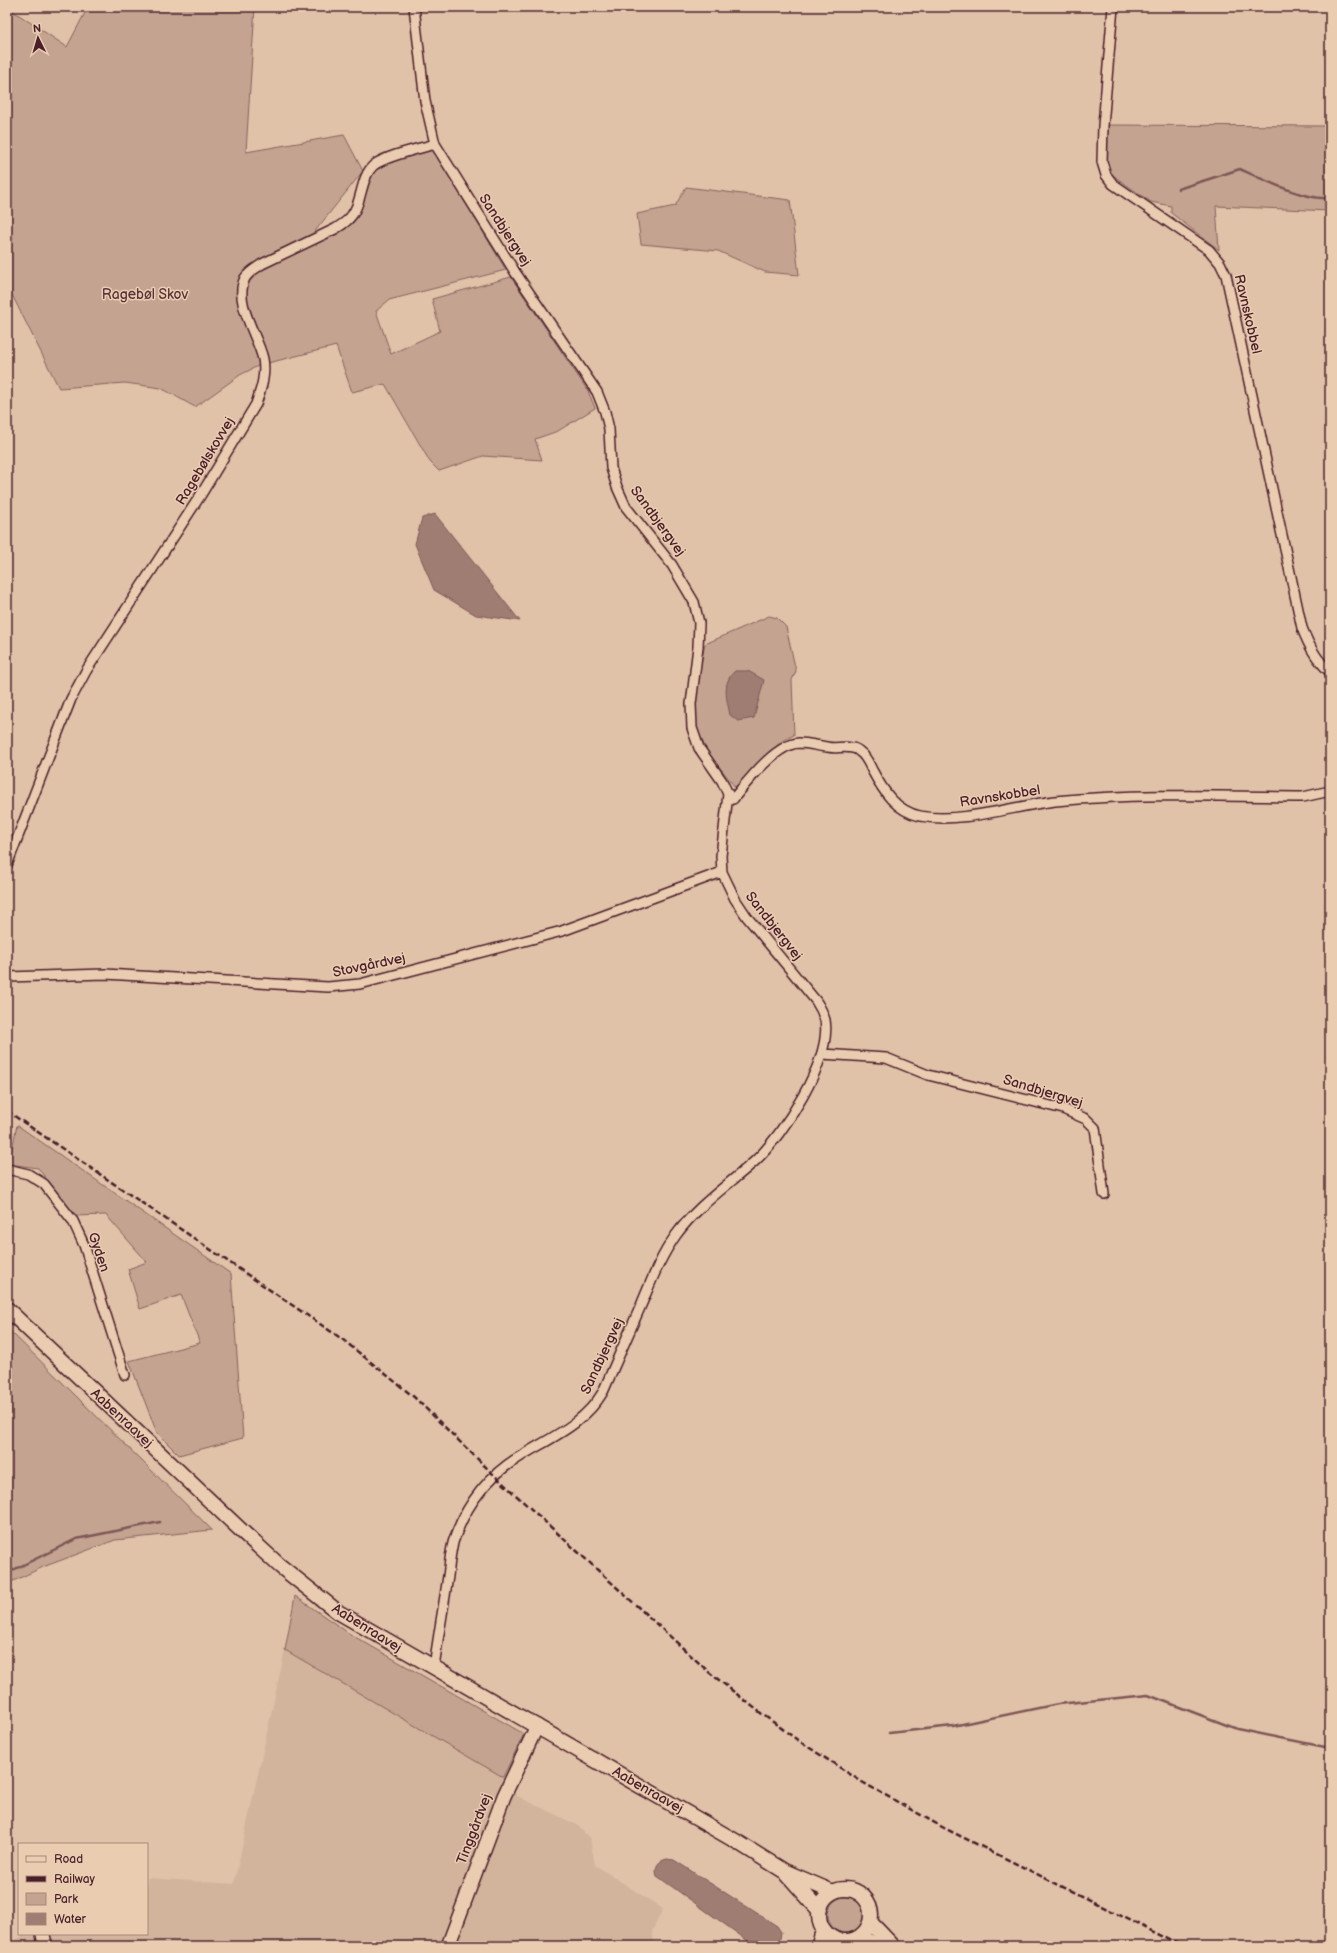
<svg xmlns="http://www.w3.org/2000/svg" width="1337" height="1953" font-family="'Balsamiq Sans',sans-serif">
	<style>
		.built { fill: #d2b39c }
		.green { fill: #c4a390; stroke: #87615e }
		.water { fill: #a07d73; stroke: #7e5756 }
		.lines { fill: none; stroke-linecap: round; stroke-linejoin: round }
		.stream { stroke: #7e5756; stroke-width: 2.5 }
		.street-casing { stroke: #4a1f2b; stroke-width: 12 }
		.secondary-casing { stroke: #4a1f2b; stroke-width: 16 }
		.primary-casing { stroke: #4a1f2b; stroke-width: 17 }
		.street { stroke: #eaccb0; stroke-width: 9 }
		.secondary { stroke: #eaccb0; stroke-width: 13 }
		.primary { stroke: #eaccb0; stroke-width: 14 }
		.rail { stroke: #4a1f2b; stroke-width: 2.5; stroke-dasharray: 6 3; stroke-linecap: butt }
		.labels { text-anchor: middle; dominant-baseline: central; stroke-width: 3; stroke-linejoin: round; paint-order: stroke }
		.street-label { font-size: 14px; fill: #4a1f2b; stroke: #eaccb0 }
		.park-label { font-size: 14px; fill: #5c333a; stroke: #eaccb0 }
	</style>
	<rect width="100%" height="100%" fill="#e0c2a8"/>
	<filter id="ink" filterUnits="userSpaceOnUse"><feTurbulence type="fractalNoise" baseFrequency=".025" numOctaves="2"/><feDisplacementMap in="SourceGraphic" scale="8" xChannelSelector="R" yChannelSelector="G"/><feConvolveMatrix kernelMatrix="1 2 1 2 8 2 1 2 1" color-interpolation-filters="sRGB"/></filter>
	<g filter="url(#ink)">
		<path class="built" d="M285,1650L503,1777L517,1796L577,1825L590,1839L595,1865L663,1909L652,1931L655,1946H7L25,1934H147V1878L234,1884Z"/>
		<path class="green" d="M7,7L67,47L88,7H255L246,152L344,135L363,171L312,235L242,275L236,295L260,365L240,375L195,407L161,388L125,383L59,388L7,285V239L10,234L7,232Z
			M1105,125L1330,126V211L1216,206L1219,250L1171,213V206L1151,202L1111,174L1103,152Z
			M433,149L506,270L389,300L376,311L391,354L440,331L432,299L511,277L588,391L595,408L558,431L535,439L542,460L483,456L439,471L430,462L385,384L352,392L336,346L268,363L248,306L246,286L260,270L346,229C361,213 364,178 377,168C390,158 417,154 433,149Z
			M686,187L790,200L799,275L765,272L718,251L641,244L637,214L675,206Z
			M769,616L777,618L786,627L796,671L792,680L794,735L782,741L735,787C724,772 710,757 700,740C687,718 700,669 705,644Z
			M17,1125L231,1274L243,1438L179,1455L157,1433L129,1361L200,1343L181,1295L140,1309L128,1269L147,1262L106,1215L74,1216L38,1168L9,1164Z
			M7,1328L212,1530L115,1540L43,1567L7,1584Z
			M295,1596L350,1634L524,1734L503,1777L285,1650Z
			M828 1915a18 18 0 1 1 36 0a18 18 0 1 1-36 0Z"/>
		<path class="water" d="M435,514L520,621L476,615L434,590L415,544L422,518Z
			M735,671H748L764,680L754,718L738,721L730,715C727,700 721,683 735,671Z
			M667,1859L674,1860L777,1926L781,1932L780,1939L775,1946H755L657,1876C654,1867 658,1861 667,1859Z"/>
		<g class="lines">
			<path class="stream" d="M1178,189L1240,169C1262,179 1307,201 1330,198
				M7,1573L76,1539L160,1522
				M889,1733L953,1726L1058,1704L1148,1695L1237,1729L1330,1748"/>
			<g class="street-casing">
				<path id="street" d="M414,7L425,101L435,144L515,272L597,392L605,412L609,429L611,468L617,487L626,507L672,565L694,602L699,623L698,647L691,704L692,728L699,748L722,781L728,794L721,856L722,872L735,899L747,917L816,1001C820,1007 823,1013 825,1020C832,1060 783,1135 755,1161C728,1185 697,1206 676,1235C661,1256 652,1279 642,1303C629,1332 616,1362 603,1392C584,1424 552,1437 521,1456C490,1474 467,1503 455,1537C450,1548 450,1563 448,1576C444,1604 439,1632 435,1660L431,1667
					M1113,7L1103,126L1102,162L1106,175L1113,184L1209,250L1220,263L1226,275L1302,628C1309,646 1316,659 1330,672
					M729,800L733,799C748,781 776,744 799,743C808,743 818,746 827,747C835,749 844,746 852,748C854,748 858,750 860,752C866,756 869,764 872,770C883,791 896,811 920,816C960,824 1014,806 1055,801C1137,793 1220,796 1303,797L1330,791
					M7,865L71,699L86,671L202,493L256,404C261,389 266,375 263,359C258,336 233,302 245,278C249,272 256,268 262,264L335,229C343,224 351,219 355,210C362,197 362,175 374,165C388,155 418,149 435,144
					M7,977L105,974L328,987L360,984L562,931L722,872
					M822,1054L886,1058L928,1075L1063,1109L1086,1119L1095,1128L1104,1194
					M7,1169L28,1174L44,1184L73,1221L84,1245L125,1375"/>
			</g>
			<g class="secondary-casing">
				<path id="secondary" d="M43,1934L45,1946
					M448,1946L504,1796L537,1726
					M818,1946L823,1929
					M829,1946L837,1940"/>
			</g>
			<g class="primary-casing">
				<path id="primary" d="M7,1309L245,1534L280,1566L338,1612L739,1843L784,1871L833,1892
					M787,1874L819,1910
					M819 1915a26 26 0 1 1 52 0a26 26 0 1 1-52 0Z
					M870,1922L893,1946
					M860,1937L879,1946"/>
			</g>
			<use href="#street" class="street"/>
			<use href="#secondary" class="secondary"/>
			<use href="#primary" class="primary"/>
			<path class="rail" d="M7,1111L342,1339L414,1397L494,1475L710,1673L762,1714L799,1741L862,1782L944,1828L1182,1946"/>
		</g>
	</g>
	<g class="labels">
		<g class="street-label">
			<text transform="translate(505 230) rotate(57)">Sandbjergvej</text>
			<text transform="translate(1248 314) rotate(77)">Ravnskobbel</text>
			<text transform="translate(205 461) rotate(-59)">Ragebølskovvej</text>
			<text transform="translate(658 521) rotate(54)">Sandbjergvej</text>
			<text transform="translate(1000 796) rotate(-9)">Ravnskobbel</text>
			<text transform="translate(774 926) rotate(52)">Sandbjergvej</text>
			<text transform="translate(369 965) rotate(-12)">Stovgårdvej</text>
			<text transform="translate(1043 1091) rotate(17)">Sandbjergvej</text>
			<text transform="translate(99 1252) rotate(71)">Gyden</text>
			<text transform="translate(602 1356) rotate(-65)">Sandbjergvej</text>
			<text transform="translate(122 1418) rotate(43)">Aabenraavej</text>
			<text transform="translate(367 1628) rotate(32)">Aabenraavej</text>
			<text transform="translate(648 1790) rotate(30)">Aabenraavej</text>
			<text transform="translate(474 1829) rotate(-69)">Tinggårdvej</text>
		</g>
		<g class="park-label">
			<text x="145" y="294">Ragebøl Skov</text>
		</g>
	</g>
	<rect width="1337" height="1953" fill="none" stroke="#eaccb0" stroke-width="24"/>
	<rect x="12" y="12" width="1313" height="1929" fill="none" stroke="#4a1f2b" stroke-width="1.5" filter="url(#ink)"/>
	<rect x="18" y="1843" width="130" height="92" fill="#eaccb0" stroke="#aa877b"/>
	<rect x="26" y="1856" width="20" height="6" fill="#eaccb0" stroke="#aa877b"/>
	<text x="54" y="1863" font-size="12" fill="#4a1f2b">Road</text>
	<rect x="26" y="1876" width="20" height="6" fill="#4a1f2b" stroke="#aa877b"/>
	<text x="54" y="1883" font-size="12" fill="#4a1f2b">Railway</text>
	<rect x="26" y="1893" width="20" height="12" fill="#c4a390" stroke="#aa877b"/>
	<text x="54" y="1903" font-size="12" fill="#4a1f2b">Park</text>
	<rect x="26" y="1913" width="20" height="12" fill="#a07d73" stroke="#aa877b"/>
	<text x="54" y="1923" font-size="12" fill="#4a1f2b">Water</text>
	<g transform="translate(38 38) rotate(355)" stroke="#eaccb0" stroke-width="3" paint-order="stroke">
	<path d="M0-3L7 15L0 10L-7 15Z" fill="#4a1f2b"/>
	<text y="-6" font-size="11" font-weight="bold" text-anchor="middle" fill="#4a1f2b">N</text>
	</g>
</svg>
